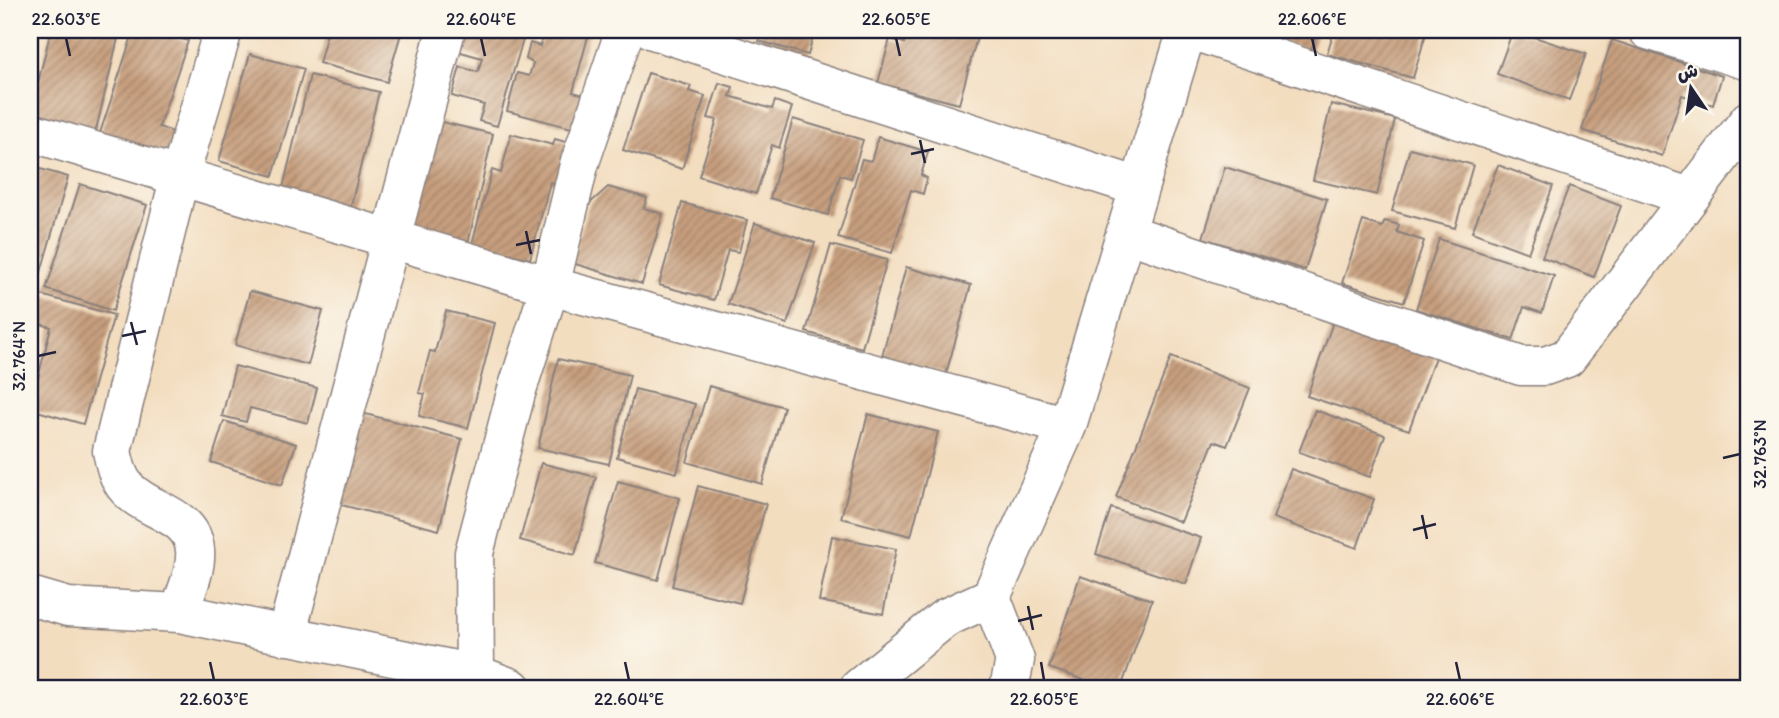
<svg xmlns="http://www.w3.org/2000/svg" width="1779" height="718" font-family="Itim,'Playpen Sans Arabic',sans-serif">
	<style>
		.building { fill: url(#building-hatch) }
		.lines { fill: none; stroke-linecap: round; stroke-linejoin: round }
		.minor-casing { stroke: #8a807d; stroke-width: 41 }
		.minor { stroke: #fff; stroke-width: 38 }
		.ticks { fill: none; stroke: #22223b; stroke-width: 2.5 }
		.neatline { fill: none; stroke: #22223b; stroke-width: 2.5 }
		.ticks-label { font-size: 18px; text-anchor: middle; fill: #22223b }
	</style>
	<defs>
		<pattern id="building-hatch" width="6" height="6" patternUnits="userSpaceOnUse" patternTransform="scale(1.75)"><rect width="6" height="6" fill="#c79f7e"/><path d="M-1 1l2-2M0 6l6-6M5 7l2-2" fill="none" stroke="#a18168"/></pattern>
	</defs>
	<rect width="100%" height="100%" fill="#fbf7ec"/>
	<filter id="ink" filterUnits="userSpaceOnUse"><feTurbulence type="fractalNoise" baseFrequency=".0143" numOctaves="2"/><feDisplacementMap in="SourceGraphic" scale="14" xChannelSelector="R" yChannelSelector="G"/><feConvolveMatrix kernelMatrix="1 2 1 2 8 2 1 2 1" color-interpolation-filters="sRGB"/></filter>
	<filter id="wash" filterUnits="userSpaceOnUse"><feTurbulence type="fractalNoise" baseFrequency=".00686" numOctaves="4" result="noise"/><feDisplacementMap in="SourceGraphic" scale="28" xChannelSelector="R" yChannelSelector="G"/><feGaussianBlur stdDeviation="1.57" result="paint"/><feColorMatrix in="noise" values="0 0 0 0 0 0 0 0 0 0 0 0 0 0 0 0 0 1.4 0 .05"/><feComposite in="paint" operator="in"/></filter>
	<g filter="url(#wash)">
		<rect width="100%" height="100%" fill="#f3ddbf"/>
		<g id="blocks">
			<path class="building" d="M51,30H120L95,134L30,115Z
				M134,30H154L188,41L159,127L176,133L168,159L99,136Z
				M328,30H402L387,82L319,63Z
				M460,30H526L497,126L479,121L484,105L452,96L460,67L478,72L482,58L454,50Z
				M544,30H575L589,33L573,92L584,95L575,129L507,111L517,73L529,76L533,63L526,59L530,43L540,46Z
				M762,30H815L808,55L759,41Z
				M907,30H979L959,104L878,83L890,39L904,43Z
				M1254,30H1318L1311,51L1253,33Z
				M1334,30L1347,32L1427,30L1413,78L1327,54Z
				M1513,30L1586,54L1569,100L1497,74Z
				M1701,30H1749V40L1748,44Z
				M1612,40L1722,76L1713,105L1682,95L1662,156L1582,130Z
				M250,54L304,69L273,176L219,161Z
				M648,73L691,86L689,91L705,96L682,169L623,150Z
				M310,75L379,92L350,209L282,192Z
				M719,83L733,87L730,96L772,109L775,101L792,107L779,148L772,145L756,194L699,176L717,120L708,118Z
				M1331,104L1395,119L1377,195L1313,180Z
				M429,119L493,134L468,244L404,230Z
				M793,119L863,140L851,178L840,175L828,215L770,198Z
				M511,134L553,145L555,139L569,143L558,184L550,182L530,259L472,244L492,170L501,173Z
				M878,137L928,152L921,175L927,178L923,194L911,190L892,253L838,238L862,159L871,161Z
				M1410,148L1473,165L1455,228L1392,211Z
				M1498,165L1553,186L1528,253L1472,232Z
				M30,166L68,177L39,279L30,276Z
				M1225,167L1327,199L1305,270L1203,238Z
				M80,184L147,205L113,311L46,289Z
				M1569,186L1621,206L1594,277L1542,257Z
				M608,187L647,198L644,208L663,214L642,284L572,263L589,204Z
				M682,203L747,220L739,252L728,250L714,300L659,285Z
				M1363,221L1382,227L1385,221L1399,225L1397,232L1424,241L1404,302L1342,283Z
				M755,223L815,243L787,324L728,304Z
				M1439,239L1554,276L1542,313L1524,307L1513,340L1416,309Z
				M831,245L887,260L862,348L806,332Z
				M906,267L971,285L946,374L882,356Z
				M250,291L323,311L308,365L235,345Z
				M41,295L114,315L83,424L30,409L51,327L33,322Z
				M446,311L495,323L468,428L419,416L425,394L419,393L430,351L435,352Z
				M1333,322L1435,357L1409,430L1307,396Z
				M1171,357L1250,388L1227,446L1214,441L1181,522L1116,497Z
				M558,359L630,375L609,464L538,448Z
				M235,366L317,388L308,423L250,408L246,422L222,416Z
				M709,386L784,407L762,484L687,462Z
				M635,389L695,404L677,473L617,457Z
				M350,410L462,439L439,530L326,501Z
				M1315,410L1385,435L1370,477L1299,452Z
				M868,414L938,432L911,536L841,518Z
				M224,421L296,444L282,485L211,462Z
				M541,463L596,477L575,555L520,540Z
				M1291,469L1374,499L1357,548L1273,518Z
				M618,481L680,498L658,580L595,563Z
				M698,486L766,504L740,603L672,586Z
				M1111,508L1201,538L1186,584L1096,554Z
				M832,536L896,549L883,614L819,601Z
				M1080,576L1152,600L1121,688H1107L1049,668Z"/>
		</g>
	</g>
	<g filter="url(#ink)">
		<use href="#blocks" fill-opacity="0" stroke="#8a807d" stroke-width="2"/>
		<g class="lines">
			<g class="minor-casing">
				<path id="minor" d="M653,30L1139,187
					M1191,30L1689,197
					M1648,30L1749,61
					M30,132L550,286L1067,426
					M1126,233L1521,366H1545L1567,358L1749,120
					M30,596L68,607L179,613L475,674L512,688
					M179,613C185,594 197,570 195,550C192,512 145,512 125,486C117,475 115,464 112,451L180,175L223,30
					M286,636L446,30
					M475,674L474,553L516,393L550,286L579,165L625,30
					M859,688L945,618L991,597
					M1009,688L1015,660L991,597L1067,426L1187,30"/>
			</g>
			<use href="#minor" class="minor"/>
		</g>
	</g>
	<path class="ticks" d="M66,38L70,56M481,38L485,56M896,38L900,56M1312,38L1316,56M920,140L925,163M911,154L934,149M526,231L531,254M516,245L540,240M131,322L137,345M122,336L146,331M38,356L56,352M1723,458L1740,454M1422,515L1427,539M1413,530L1436,524M1028,606L1033,630M1018,621L1042,615M210,662L214,680M625,662L629,680M1041,662L1044,680M1456,662L1460,680"/>
	<rect width="1779" height="718" fill="none" stroke="#fbf7ec" stroke-width="77"/>
	<g transform="translate(1691 88) rotate(347)" stroke="#fbf7ec" stroke-width="5" paint-order="stroke">
	<path d="M0-5L12 26L0 18L-12 26Z" fill="#22223b"/>
	<text y="-10" font-size="19" font-weight="bold" text-anchor="middle" fill="#22223b">ش</text>
	</g>
	<rect x="38" y="38" width="1702" height="642" class="neatline"/>
	<g class="ticks-label">
		<text x="66" y="25">22.603°E</text>
		<text x="481" y="25">22.604°E</text>
		<text x="896" y="25">22.605°E</text>
		<text x="1312" y="25">22.606°E</text>
		<text transform="translate(19 356) rotate(-90)" y="6">32.764°N</text>
		<text transform="translate(1760 454) rotate(-90)" y="6">32.763°N</text>
		<text x="214" y="705">22.603°E</text>
		<text x="629" y="705">22.604°E</text>
		<text x="1044" y="705">22.605°E</text>
		<text x="1460" y="705">22.606°E</text>
	</g>
</svg>
